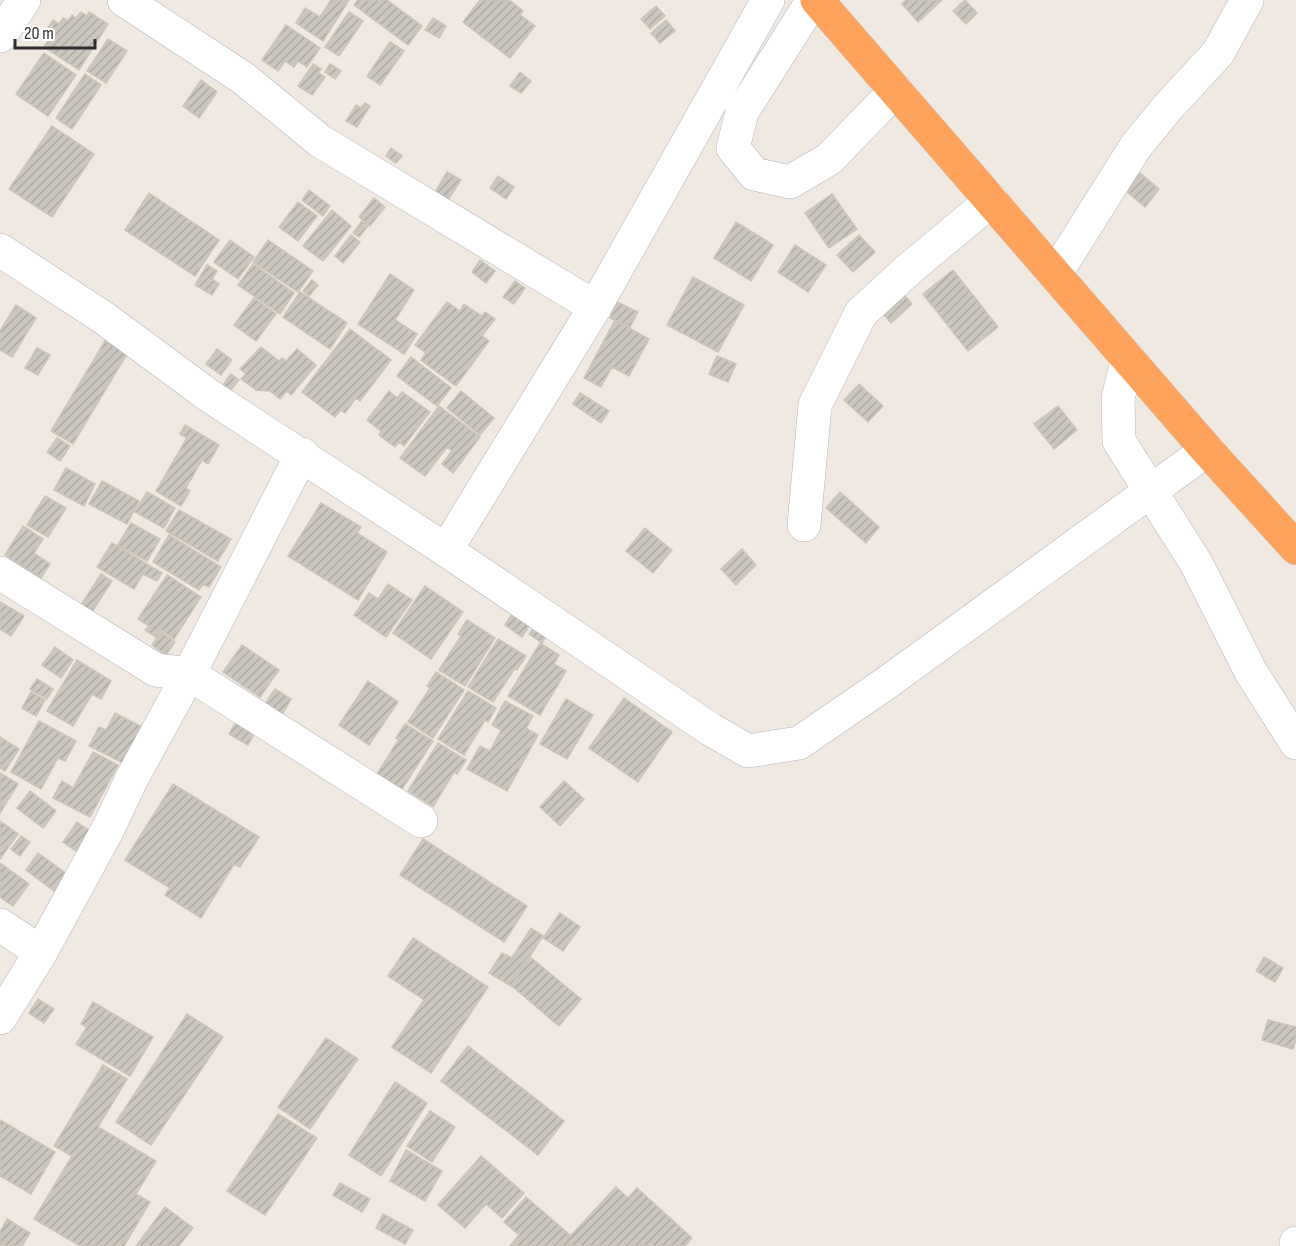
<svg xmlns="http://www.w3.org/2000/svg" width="1296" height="1246" font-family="'Sofia Sans Condensed',sans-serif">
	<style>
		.building { fill: url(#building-hatch); stroke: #cbc5ba; stroke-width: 1.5 }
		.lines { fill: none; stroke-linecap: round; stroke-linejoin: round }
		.minor-casing { stroke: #b4b7c1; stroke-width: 34 }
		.highway-casing { stroke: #c9c9c9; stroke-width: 34 }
		.minor { stroke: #fff; stroke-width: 33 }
		.highway { stroke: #ffa35c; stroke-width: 33 }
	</style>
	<defs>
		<pattern id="building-hatch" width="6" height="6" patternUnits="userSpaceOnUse" patternTransform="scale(1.5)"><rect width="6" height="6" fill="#cbc7bf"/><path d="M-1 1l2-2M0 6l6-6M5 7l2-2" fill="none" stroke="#afaba4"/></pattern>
	</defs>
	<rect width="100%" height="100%" fill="#efe9e1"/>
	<path class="building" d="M331,0H349L323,41L296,23L305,8L320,17Z
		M358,0H387L422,26L408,45L354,5Z
		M480,0H509L523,11L520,15L535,26L510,58L463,22Z
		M906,0H942L918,22L902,4Z
		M965,0L977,13L966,24L953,11Z
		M656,6L665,16L650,29L641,19Z
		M81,12L87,16L89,12L108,24L79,70L44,47L49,39L43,35L53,20L59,24L63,18L68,21L72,15L76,18Z
		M349,12L363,21L339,56L325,47Z
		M433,18L446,26L439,38L425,30Z
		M666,20L675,31L660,43L651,33Z
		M286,25L320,48L307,67L298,61L294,67L285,61L278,71L262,60Z
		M108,39L127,51L106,83L87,71Z
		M390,42L404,51L380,85L367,76Z
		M44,53L76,75L48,116L16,94Z
		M313,64L321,69L318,73L325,77L312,95L298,86Z
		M330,64L341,71L335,79L325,72Z
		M520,72L531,81L521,93L510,86Z
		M85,74L101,85L72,129L56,118Z
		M201,80L217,92L199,118L183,106Z
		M365,103L370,106L357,127L346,121L356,105L361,108Z
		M52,126L94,154L52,217L9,189Z
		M391,148L402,156L396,163L386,156Z
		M447,172L461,180L448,200L435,192Z
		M1140,173L1159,189L1145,207L1126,191Z
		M498,176L514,187L506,199L490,188Z
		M309,190L330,206L323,216L302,200Z
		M149,193L219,240L195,276L125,230Z
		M832,194L857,229L829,248L805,213Z
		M374,198L385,207L370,226L359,217Z
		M298,202L317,216L298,241L279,227Z
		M332,210L351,226L323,261L303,246Z
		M362,221L368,226L359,237L353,233Z
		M736,222L773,245L751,281L714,258Z
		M351,235L360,242L343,263L335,256Z
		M859,235L875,252L853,272L837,255Z
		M230,240L254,257L238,279L214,262Z
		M268,240L313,271L298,292L253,262Z
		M795,245L826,265L808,292L778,272Z
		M480,260L495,271L486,283L472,272Z
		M253,264L294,293L280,314L238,285Z
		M207,265L217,271L212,279L219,284L212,295L195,285Z
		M953,270L998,327L968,351L923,294Z
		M390,274L414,290L395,320L417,334L404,354L358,324Z
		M693,277L744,305L718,352L667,325Z
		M312,280L318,285L309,296L303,291Z
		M515,281L525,288L514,304L503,297Z
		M899,289L912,304L891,323L878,308Z
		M300,292L347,323L330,349L283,317Z
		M254,298L276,314L256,341L234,325Z
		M447,302L460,311L464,304L482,316L485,312L495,319L482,336L489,341L456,386L421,360L426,353L415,345Z
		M617,302L638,312L630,327L610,318Z
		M16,305L36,318L12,357L0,350V331Z
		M615,320L649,339L629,376L612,367L601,387L584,378Z
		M350,329L391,360L360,401L356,398L345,413L341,410L335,417L302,392Z
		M105,341L127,354L73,444L51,431Z
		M261,347L279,361L282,358L286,361L297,349L316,365L291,395L287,391L280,399L270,391L256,390L241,379L246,374L240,369Z
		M37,348L50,355L38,375L25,368Z
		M217,349L232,360L221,375L206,364Z
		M717,356L736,364L728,382L709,374Z
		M411,357L451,388L437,406L397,376Z
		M231,374L239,380L230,391L223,385Z
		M859,384L883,406L868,422L844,400Z
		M389,391L397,398L402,392L430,412L404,446L399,442L395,447L379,435L381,431L367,420Z
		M461,391L494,418L480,435L447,408Z
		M580,393L609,411L601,423L573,404Z
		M439,406L480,437L453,473L442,464L452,451L447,447L425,476L400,458Z
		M1058,406L1077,430L1054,449L1034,424Z
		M185,425L219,445L208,464L202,460L186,488L190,491L181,506L156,491L187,438L180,434Z
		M57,438L70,446L60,461L47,452Z
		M66,468L95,484L84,506L54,490Z
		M102,481L139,501L127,524L89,504Z
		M147,492L175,508L164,528L135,512Z
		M840,492L879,527L866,543L826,508Z
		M45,496L66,508L48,537L27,525Z
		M321,503L361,527L357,533L387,552L358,600L288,556Z
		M179,510L231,539L218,561L166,531Z
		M131,523L160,539L147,561L118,545Z
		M23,526L43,539L34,553L50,564L41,578L5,555Z
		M645,528L672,550L653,573L626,551Z
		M169,535L221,567L209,587L203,584L199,590L153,562Z
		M112,543L162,573L157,581L143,574L134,589L97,567Z
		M742,549L756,565L736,585L721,569Z
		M101,574L112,581L92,612L81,605Z
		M167,575L201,597L174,639L161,630L156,637L145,630L149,626L138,619Z
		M388,584L412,600L386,637L354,615L369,593L378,599Z
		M425,586L463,612L431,659L393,633Z
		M0,602L24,616L11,636L0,629Z
		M515,609L533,620L522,637L505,625Z
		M467,620L495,638L465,686L439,670L461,636L458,634Z
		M537,623L550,631L542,643L529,634Z
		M161,632L175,642L166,655L152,645Z
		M498,639L526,656L517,670L515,668L493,702L468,687Z
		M540,643L559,655L554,664L566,671L540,715L508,696Z
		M242,645L279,670L260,697L223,672Z
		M55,647L73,660L61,678L42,665Z
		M77,660L111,681L101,699L92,694L73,726L47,711Z
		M436,672L464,690L433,738L408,722L430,688L427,686Z
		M37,679L53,689L47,699L30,689Z
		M368,681L398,702L369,745L339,725Z
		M275,689L291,699L282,715L265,704Z
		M468,691L496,708L488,722L485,720L464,755L438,739Z
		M31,692L45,700L36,716L22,708Z
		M624,698L672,732L638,782L589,748Z
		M566,699L593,715L567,759L540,744Z
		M505,701L533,716L526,728L538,735L507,791L467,769L480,746L490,751L501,730L492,725Z
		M115,713L142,727L123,763L89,746L99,727L106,730Z
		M39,721L76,741L65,761L58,758L41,789L11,772Z
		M236,722L255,732L248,745L229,734Z
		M405,724L433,741L402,789L377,774L399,739L396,738Z
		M0,737L19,749L5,771L0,768Z
		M438,743L466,760L457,774L454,772L433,807L408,791Z
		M93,752L118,765L90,817L53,798L62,781L73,788Z
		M0,773L18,784L0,813Z
		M564,781L584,799L560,826L540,807Z
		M173,784L259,837L240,867L234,864L201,918L165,895L170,888L125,860Z
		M30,791L56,811L43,828L17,808Z
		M0,821L18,834L0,859Z
		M77,822L90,831L76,851L63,842Z
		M21,836L30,842L20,856L11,849Z
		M423,839L527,906L504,942L400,875Z
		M38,853L67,874L54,891L26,870Z
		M0,863L29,884L13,906L0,897Z
		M560,913L580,927L563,951L543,938Z
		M531,928L543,936L511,986L489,973L502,953L512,958Z
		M413,938L488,987L431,1073L392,1047L424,1000L388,976Z
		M529,956L581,999L559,1026L507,982Z
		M1264,957L1283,968L1275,982L1256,971Z
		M38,999L54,1009L44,1023L29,1013Z
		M93,1002L153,1037L130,1076L76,1044L87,1027L81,1024Z
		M187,1014L223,1037L151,1145L116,1122Z
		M1268,1020L1296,1027V1040L1293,1049L1262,1040Z
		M326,1038L358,1059L310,1129L278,1107Z
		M468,1046L564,1121L538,1155L441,1081Z
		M103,1065L127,1079L98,1127L156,1161L136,1194L150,1202L124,1246H80L34,1219L72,1156L54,1146Z
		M395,1082L427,1103L381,1176L349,1155Z
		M430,1111L455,1127L432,1162L407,1146Z
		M278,1114L317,1138L265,1215L227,1191Z
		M0,1120L55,1152L31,1194L0,1176Z
		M406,1150L442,1171L425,1201L390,1181Z
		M481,1156L524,1193L502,1218L486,1204L465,1228L438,1205Z
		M340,1183L370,1199L362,1212L333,1195Z
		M616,1187L628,1198L637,1188L692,1238L685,1246H561Z
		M526,1197L570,1235L560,1246H510L519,1235L504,1222Z
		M165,1207L193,1228L179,1246H136Z
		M383,1214L413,1230L405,1244L376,1228Z
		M7,1219L30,1233L22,1246H0V1232Z"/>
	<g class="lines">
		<g class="minor-casing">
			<path id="minor" d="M124,0L243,78L320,141L595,307
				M813,0L742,112L733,148L754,174L790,182L829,159L896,90
				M0,36L24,0
				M0,250L104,318L208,395L446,550L710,729L748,751L799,743L885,684L1207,450
				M1056,273L1136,146L1168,107L1218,53L1247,0
				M1128,358L1118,398L1119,441L1196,563L1251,672L1296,743
				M804,525L815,405L861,313L909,269L992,200
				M446,550L595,307L768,0
				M0,573L156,670L189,674L421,821
				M0,925L41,952
				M0,1018L41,952L108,829L131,780L189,674L302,454
				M1296,1246V1243"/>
		</g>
		<g class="highway-casing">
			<path id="highway" d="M817,0L1207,450L1296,548"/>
		</g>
		<use href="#minor" class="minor"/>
		<use href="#highway" class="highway"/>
	</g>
	<path d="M15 39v9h80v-9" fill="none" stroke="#2e2e2e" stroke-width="3"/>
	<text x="24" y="39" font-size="18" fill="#2e2e2e" stroke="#ffffff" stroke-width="4.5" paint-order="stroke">20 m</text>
</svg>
